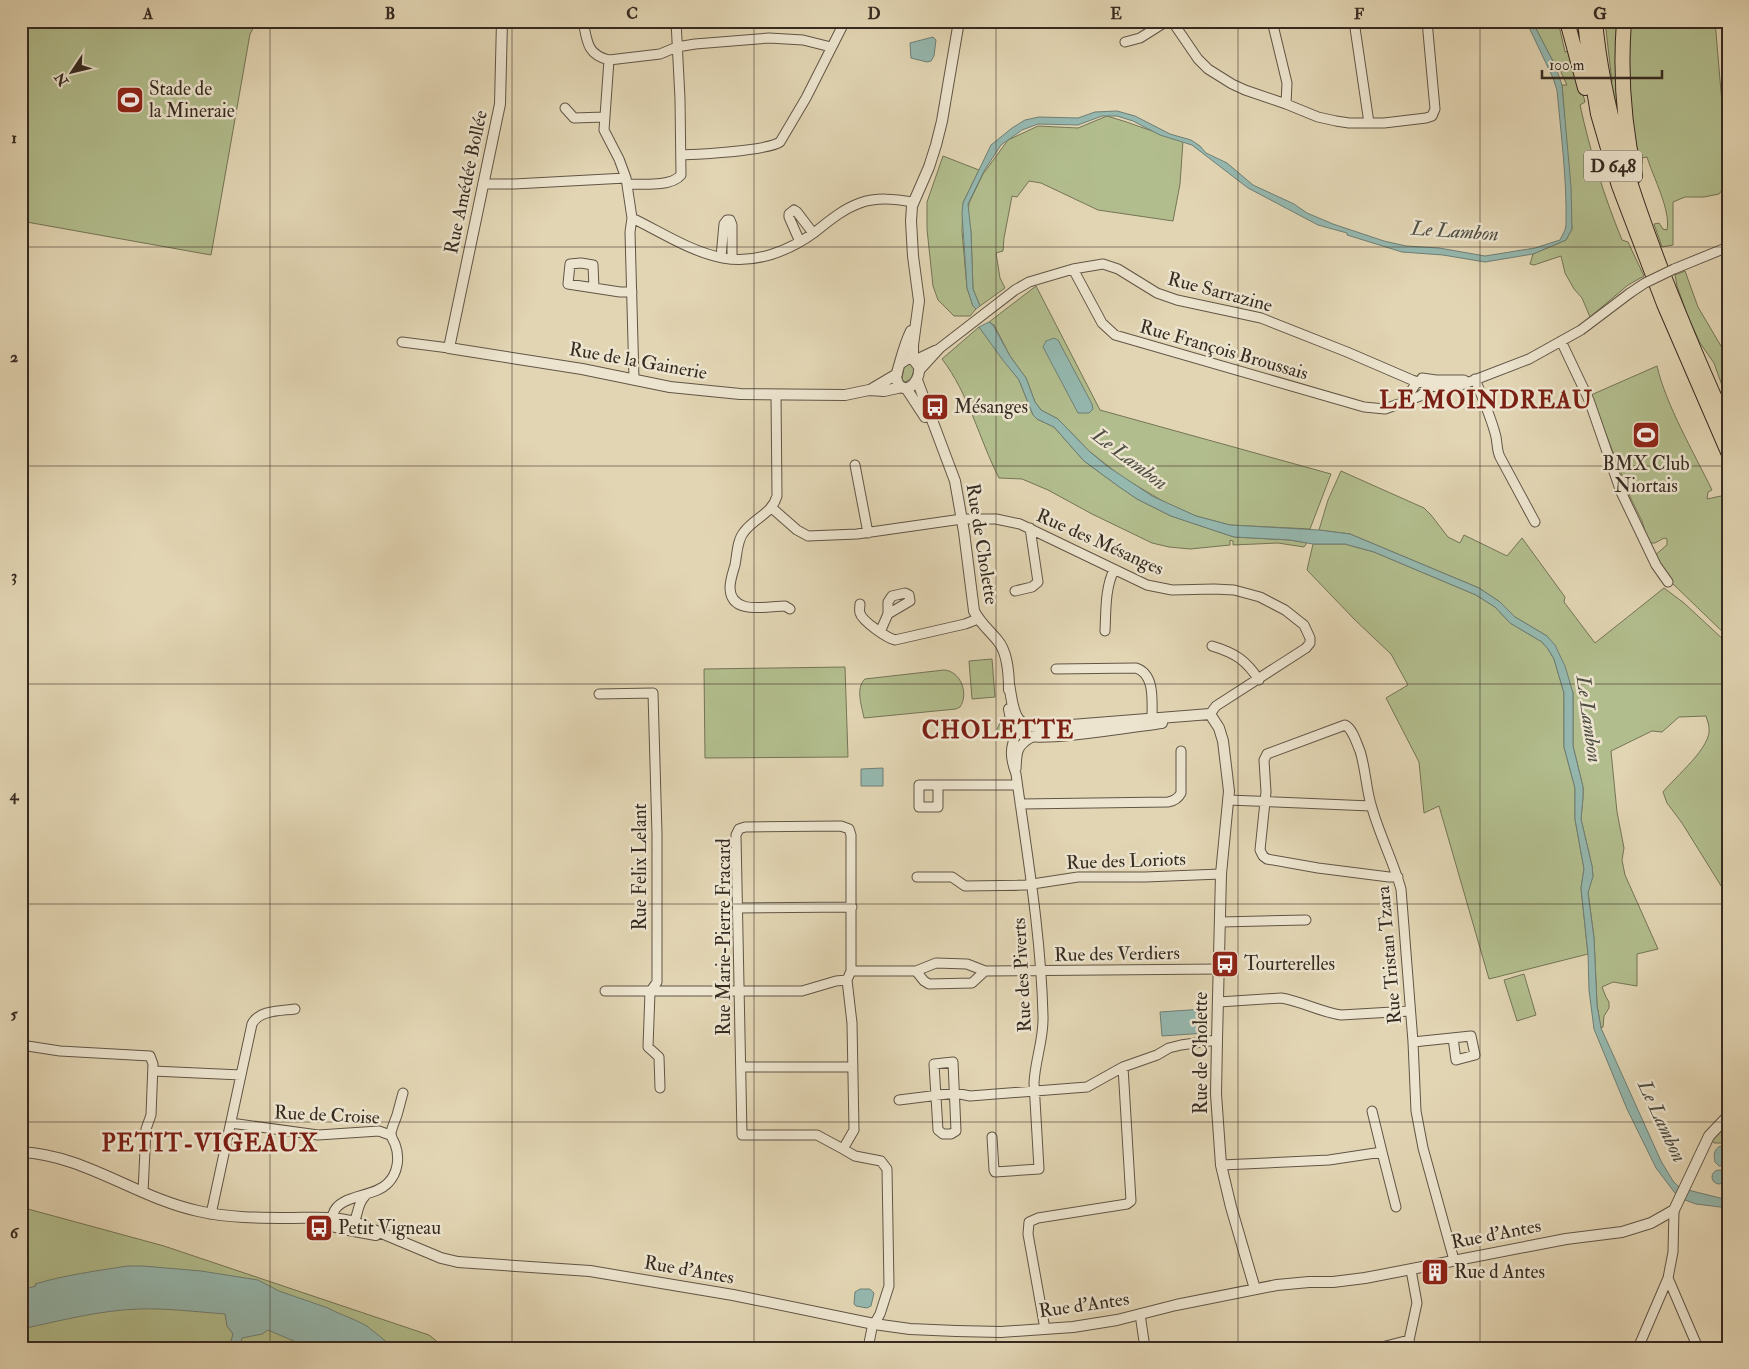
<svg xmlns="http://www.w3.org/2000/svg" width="1749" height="1369" font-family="'IM FELL Double Pica',serif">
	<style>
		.green { fill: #b2bd8d; stroke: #747457 }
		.water { fill: #95b8af; stroke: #6f7f76 }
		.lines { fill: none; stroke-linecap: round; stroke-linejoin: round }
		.minor-casing { stroke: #615546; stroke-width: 11 }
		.tertiary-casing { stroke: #615546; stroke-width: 12 }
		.trunk-casing { stroke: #362a21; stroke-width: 16 }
		.minor { stroke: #ece4ce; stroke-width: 9 }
		.tertiary { stroke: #ece4ce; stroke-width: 10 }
		.trunk { stroke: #e2d5b3; stroke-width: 14 }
		.minor-bridge-casing { stroke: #615546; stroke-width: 11; stroke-linecap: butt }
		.minor-bridge { stroke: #ece4ce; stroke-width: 9 }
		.grid { fill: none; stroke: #362a21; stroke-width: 1; stroke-opacity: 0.55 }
		.labels { text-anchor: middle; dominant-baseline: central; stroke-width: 5; stroke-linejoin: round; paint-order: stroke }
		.shield { fill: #ece4ce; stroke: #6d6255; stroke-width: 1 }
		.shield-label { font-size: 18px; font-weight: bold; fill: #362a21 }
		.poi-label { font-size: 19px; fill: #362a21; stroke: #ece4ce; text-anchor: start }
		.street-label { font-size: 19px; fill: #362a21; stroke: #ece4ce }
		.water-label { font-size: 20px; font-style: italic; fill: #4e4e44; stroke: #ece4ce }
		.district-label { font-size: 24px; font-weight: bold; letter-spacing: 1px; fill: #7a1f14; stroke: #ece4ce }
		.neatline { fill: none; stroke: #362a21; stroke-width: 2 }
		.grid-label { font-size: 16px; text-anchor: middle; font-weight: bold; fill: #362a21 }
	</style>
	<rect width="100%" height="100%" fill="#e2d5b3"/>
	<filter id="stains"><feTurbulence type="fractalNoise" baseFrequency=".004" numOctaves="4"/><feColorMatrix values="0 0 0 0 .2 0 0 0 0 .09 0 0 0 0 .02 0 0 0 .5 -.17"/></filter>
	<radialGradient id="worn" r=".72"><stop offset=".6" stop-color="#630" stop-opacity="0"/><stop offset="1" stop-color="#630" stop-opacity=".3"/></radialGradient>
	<path class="green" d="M21,21H257L250,34L211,255L21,221Z
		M1532,21H1558L1565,52L1568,51L1572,54L1585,102L1580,105C1590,151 1604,196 1622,240L1628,242L1644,276L1628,285L1590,317L1582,298L1574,289L1565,273L1561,256L1534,265L1530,264L1533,254L1566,240L1572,229L1562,85H1567L1560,70H1557Z
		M1605,21H1619L1620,130L1609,83L1612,82Z
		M1628,21H1715L1724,127L1728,157V183L1719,194L1704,197H1685L1673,202V245L1662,247L1654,224L1659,223L1663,229L1667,230C1671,210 1653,177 1647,157L1642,158V164L1638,168C1629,120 1626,70 1628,21Z
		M1107,116C1133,123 1157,134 1183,141L1180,184L1173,221L1098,210L1041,183L1029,181L1017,197L1012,196L1004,238L1003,251L996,253L1000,278L1005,288L980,306L973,289L971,232L968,213L969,203L983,174L1008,140L1038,126L1078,128Z
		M943,156L979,170L963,203L962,231L967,288L973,306L976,309L970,316H954L938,300L933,286L927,229V202Z
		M1685,271L1698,307L1728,358V402L1714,363L1700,343L1687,314L1677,286L1675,275Z
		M1036,286L1100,410L1331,474L1310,529L1230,525L1196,516L1166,503L1122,477L1089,451L1058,419L1041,410L1035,402L1026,378L1010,356L994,325L989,322Z
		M979,327L1019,380L1033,415L1037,419L1054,427L1084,461L1118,486L1137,499L1171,516L1234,537L1290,540L1307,543L1304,547L1278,543L1233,545V541L1230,540V545L1190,549L1169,547L1152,543L1092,514L1048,490L1022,479L999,478C979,439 969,394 942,359Z
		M910,364L913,365C915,372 912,380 905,382L902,379L904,366Z
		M1657,366C1666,405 1694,453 1712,490L1708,492L1707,499L1721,496L1728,505V637L1671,582L1654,556L1667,545V539L1664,538L1655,543H1652L1648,541L1642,521L1631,499L1591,395Z
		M1341,471L1424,508L1431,515L1448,537L1460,543L1464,535L1507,556L1522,538L1565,597L1564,602L1595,643L1664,588L1684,603L1726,642H1728V897L1682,823L1667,803L1663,792C1675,777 1712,747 1709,728C1709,724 1707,720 1706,716L1679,717L1662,732L1652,731L1611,751L1617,812L1624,848L1622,860L1625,875L1658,949L1637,954V986L1613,982L1602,987L1606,997L1609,1002V1008L1604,1016L1603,1027L1601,1028L1597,1005L1594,938L1588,892L1593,876L1592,866L1581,819L1583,797V787L1573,746V693L1547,636L1515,617L1500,602L1479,588L1350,534L1319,530L1328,500Z
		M1313,544H1345L1374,552L1476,595L1495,607L1510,623L1542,642L1548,649L1554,659L1564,693V747L1575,788V819L1584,869L1581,888L1588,954L1489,979L1439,806L1424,813L1419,762L1386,698L1408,685L1391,654L1355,620L1307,570Z
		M992,659L995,697L972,699L969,661Z
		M845,667L848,757L705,758L704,669Z
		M944,670C961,671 969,694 960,707L956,709L864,718C862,707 855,688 865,679Z
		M1006,720L1011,728L1012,736L1007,740L999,735L997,729L1000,723Z
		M1524,974L1536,1015L1517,1021L1504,980Z
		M1728,1116V1143H1714L1709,1136Z
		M28,1209L164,1246L429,1335L445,1348H21V1211Z"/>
	<path class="water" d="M1526,21H1532L1555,65L1562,85L1571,187L1572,229L1566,240L1533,254L1485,262L1443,255L1402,252L1347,235V233L1318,225L1248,188L1192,145L1160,135L1133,121L1117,116H1102L1078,125L1038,124L1022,130L1001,145L984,171L968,204L971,232L973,289L980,306L976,309L973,306L967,288L962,213L963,203L991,145L1012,128L1025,120L1039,117L1078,118L1095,112L1117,111L1135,116L1170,134L1191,140L1200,146L1206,153L1227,163L1253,185L1294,204L1307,213L1333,224L1384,241L1406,246L1439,248L1485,256L1535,248L1560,240L1565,230L1566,225C1567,179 1561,135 1557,90L1553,78Z
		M933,37L936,40L934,56L931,61L927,62L911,58L910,43Z
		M989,322L993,325L1010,356L1026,378L1035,402L1041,410L1058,419L1089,451L1107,466L1152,496L1196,516L1230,525L1319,530L1350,534L1479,588L1500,602L1515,617L1547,636L1555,645L1565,666L1573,693V746L1583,787V797L1581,819L1592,866L1593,876L1588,893L1594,938L1597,1005L1601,1028L1661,1161L1673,1181L1680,1188L1728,1200V1208L1696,1204L1685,1200L1675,1193L1656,1168L1627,1109L1594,1029L1589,990L1588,954L1581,888L1584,869L1575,819V788L1564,747V693L1554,659L1548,649L1542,642L1510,623L1495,607L1476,595L1374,552L1345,544H1313L1290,540L1234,537L1171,516L1137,499L1118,486L1084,461L1054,427L1037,419L1033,415L1019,380L1002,359L979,327Z
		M1054,338L1058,340L1092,404L1093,409L1089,413H1078L1043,347L1046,341Z
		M883,768V786H861V769Z
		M1204,1009L1206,1033L1162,1036L1160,1012Z
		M1721,1146H1725L1728,1149L1727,1165L1719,1166L1715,1162C1714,1156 1713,1149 1721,1146Z
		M1712 1177a7 7 0 1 1 14 0a7 7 0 1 1-14 0Z
		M127,1266H143L201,1271L258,1280L279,1291L328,1308L336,1312L355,1320L367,1326L394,1348H310L268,1330L262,1334L242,1338L239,1348H229L233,1334L227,1326L225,1314C197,1312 168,1308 140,1309C100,1310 60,1321 21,1329V1290L36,1286L35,1284C65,1275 96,1271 127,1266Z
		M870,1289L874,1293L871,1306L867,1308L856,1306L854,1304L855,1292L860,1289Z"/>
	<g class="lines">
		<g class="minor-casing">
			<path id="minor" d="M583,21C587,41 587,55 609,60L604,130L619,159L626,178L632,218L630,232L634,379
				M1172,21L1198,59L1208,69L1232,84L1245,90L1286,104L1318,117L1336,121L1349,123H1384L1426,118L1432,116L1435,109L1427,21
				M1272,21L1287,83L1286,104
				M1354,21L1369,123
				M1125,42L1140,38L1167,21
				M609,60L660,54L677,47L695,44L769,38L803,40L831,47
				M565,108L574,118L604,117
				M682,155C701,154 766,151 780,142L806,98L845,21
				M483,184H514L626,178
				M627,184C642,184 671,187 681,175L680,99L676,21
				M632,218C661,232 691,252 723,258C756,264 789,251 815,232C829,221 843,209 860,203C877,197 895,199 913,202
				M800,242L789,217V214L794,210L797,212L813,233
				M721,257L724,224L727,220H730L732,225V259
				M1073,269L1102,323L1115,335L1364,407L1385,409L1420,396L1432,386L1427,384
				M1674,269L1728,247
				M594,288L593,265L581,263L570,264L568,284L620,292H632
				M1561,341L1589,400L1621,492L1656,565L1668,582
				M402,342L449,348
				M915,360L936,350
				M919,371L940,348L1015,290L1029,282L1073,269L1103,264L1118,269L1157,293L1177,300L1261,318L1347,352L1412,380L1440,388L1451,387L1464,384L1529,359L1581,330L1630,293
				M1422,378L1436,380H1464
				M1475,379C1482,397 1490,415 1495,433C1498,442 1496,449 1500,457L1535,522
				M776,395L777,496C772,514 754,518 744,532C737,540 737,555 735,565C733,572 730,580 730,588C731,616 767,606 785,606L790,609
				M1403,400L1409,394L1417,382L1423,381
				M855,465L868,533
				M772,508L797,530L808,536L857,534L962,519H996L1020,524L1147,585L1172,590L1214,589L1234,590L1260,597L1285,610L1304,625L1310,638V643L1306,648L1216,706L1210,714
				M1015,591L1032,587L1038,582L1030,528
				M860,604C860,606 859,611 860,613C862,621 887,638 895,640L965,624L978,619
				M1105,631C1106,611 1105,588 1114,570
				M880,632L888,614L910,601L909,595L905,593L892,596L888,602V614
				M1212,646C1235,653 1246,660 1259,680
				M1056,669L1136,668C1155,674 1152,701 1152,717
				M599,694L653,693L657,834V982L650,992L648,1047L659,1057L660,1088
				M1016,769C1017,752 1016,746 1032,737
				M938,785V807H919V785H1017
				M1228,800L1371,806
				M1020,804L1168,802C1174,801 1178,799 1181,793V751
				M917,877H952L965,886L1026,885L1078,877H1145L1221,874
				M1398,877H1389L1318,868L1267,859L1263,856L1260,850L1266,792L1264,760L1267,754L1345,725C1353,729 1356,742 1360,751C1366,770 1366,790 1372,808C1380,836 1393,861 1401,889L1413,1042L1416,1111L1423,1148L1454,1260
				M738,908L852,907
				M1221,922L1306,920
				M851,971H916L936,963L967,964L985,971L1219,969
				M916,971L924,981L929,984L972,983L985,971
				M605,991H802L836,981L847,980
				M1219,1002L1281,998C1301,1001 1320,1012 1341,1015L1410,1011
				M1413,1042L1471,1036L1475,1055L1456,1060L1453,1038
				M21,1045L60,1051L150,1056L153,1064L151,1115L146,1129L143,1192
				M953,1062L956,1131L951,1134H943L938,1130L934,1064Z
				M741,1067H853
				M153,1071L241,1075
				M899,1100L955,1093L970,1096L1087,1087L1123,1067L1157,1055L1169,1048L1181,1045L1217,1040
				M1372,1111L1382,1152
				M231,1123L318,1135L379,1131L390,1135
				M992,1137L994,1170L995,1172L1039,1169L1034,1083C1035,1060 1044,1039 1043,1016C1041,934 1027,854 1016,774C1010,758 1009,747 1018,731
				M843,1149L817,1135H742L736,835L739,829L745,827L841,826L849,829L851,835V971L847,980L852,1023L854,1130L843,1149L855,1156L881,1161L887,1169L889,1286L880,1314L872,1328L868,1348
				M1221,1165L1329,1160L1382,1152L1396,1207
				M211,1214L252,1024C259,1010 280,1011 295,1009
				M337,1224L334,1220L333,1214C339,1194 374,1198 388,1183C398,1173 400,1157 395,1144C393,1140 391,1137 391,1133C392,1127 395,1121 397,1115C399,1108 401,1100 403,1093
				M350,1226C360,1218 355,1206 365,1196
				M1411,1270L1417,1303L1409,1340L1411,1348
				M1668,1278L1698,1348
				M1140,1314L1145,1348
				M1045,1329L1028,1234L1029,1222L1038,1218L1127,1204L1131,1201L1123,1067
				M1378,1348L1409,1340
				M1638,1348L1668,1278L1673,1252L1674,1210"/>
		</g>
		<g class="tertiary-casing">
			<path id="tertiary" d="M502,21L500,104L449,348L582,369L670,387L740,394L845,395L869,390L884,391L902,387
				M913,359V345L919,301L913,256L911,221L912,206L929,167L936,145L942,121L959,21
				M901,363L907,359H913L919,367C921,386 899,399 896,376C901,360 904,345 911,331
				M917,380L955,481L964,532L974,611C980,623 989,630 998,641C1008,653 1009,674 1009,690
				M906,388L925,417
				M870,390L897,374
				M1009,684C1014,711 1012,729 1046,727L1210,714L1219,728L1223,741L1229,791L1221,874L1217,1040L1216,1094L1221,1165L1231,1207L1255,1289
				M1009,709C1011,720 1013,730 1024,735C1040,742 1138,726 1162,723
				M21,1152C85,1155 137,1198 198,1211C228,1218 260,1218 290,1218C312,1218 333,1216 355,1222L441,1258L458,1262L590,1271L733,1295L874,1324L910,1329L956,1331L1001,1332L1073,1327L1117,1320L1176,1305L1277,1285L1309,1282H1333L1365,1278L1566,1239L1622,1232L1651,1223L1674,1210L1709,1136L1728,1116
				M312,1221L343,1229L376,1235"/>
		</g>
		<g class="trunk-casing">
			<path id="trunk" d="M1567,21L1585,88
				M1585,21L1590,66L1598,114L1619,186L1664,304L1728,452
				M1595,21C1603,108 1630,188 1661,269C1682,322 1704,375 1728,427
				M1624,21C1620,73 1624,126 1635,176"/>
		</g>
		<use href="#minor" class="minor"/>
		<use href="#tertiary" class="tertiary"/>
		<use href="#trunk" class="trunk"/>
		<g class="minor-bridge-casing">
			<path id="minor-bridge" d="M1630,293L1645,283L1674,269"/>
		</g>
		<use href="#minor-bridge" class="minor-bridge"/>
	</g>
	<path class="grid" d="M270,21V1348M512,21V1348M754,21V1348M996,21V1348M1238,21V1348M1480,21V1348M21,247H1728M21,466H1728M21,684H1728M21,904H1728M21,1122H1728"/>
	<defs>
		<g id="stadium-square" transform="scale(1.4375)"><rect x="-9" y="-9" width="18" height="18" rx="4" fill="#8f2418" stroke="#ece4ce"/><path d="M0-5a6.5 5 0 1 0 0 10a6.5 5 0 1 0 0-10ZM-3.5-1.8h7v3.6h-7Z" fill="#fff"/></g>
		<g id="bus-square" transform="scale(1.4375)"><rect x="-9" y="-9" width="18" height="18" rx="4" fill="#8f2418" stroke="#ece4ce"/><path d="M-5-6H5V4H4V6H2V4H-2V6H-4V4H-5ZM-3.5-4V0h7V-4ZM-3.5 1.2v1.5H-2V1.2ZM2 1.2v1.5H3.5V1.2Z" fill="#fff"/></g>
		<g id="building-square" transform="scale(1.4375)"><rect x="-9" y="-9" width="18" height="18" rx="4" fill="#8f2418" stroke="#ece4ce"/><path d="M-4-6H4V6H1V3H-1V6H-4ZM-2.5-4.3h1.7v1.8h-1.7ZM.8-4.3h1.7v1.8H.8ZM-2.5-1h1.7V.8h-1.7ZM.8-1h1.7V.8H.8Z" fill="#fff"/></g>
	</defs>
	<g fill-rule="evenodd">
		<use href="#stadium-square" x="130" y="100"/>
		<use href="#bus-square" x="935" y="407"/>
		<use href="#stadium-square" x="1646" y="435"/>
		<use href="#bus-square" x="1225" y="964"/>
		<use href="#bus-square" x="319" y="1228"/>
		<use href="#building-square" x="1435" y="1272"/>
	</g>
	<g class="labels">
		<rect class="shield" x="1584" y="150.5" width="58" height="31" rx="4"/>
		<g class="shield-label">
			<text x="1613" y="166">D 648</text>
		</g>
		<g class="poi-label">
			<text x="149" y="89">Stade de<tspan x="149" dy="22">la Mineraie</tspan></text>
			<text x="954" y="407">Mésanges</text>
			<text x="1646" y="464" text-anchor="middle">BMX Club<tspan x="1646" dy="22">Niortais</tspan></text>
			<text x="1244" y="964">Tourterelles</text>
			<text x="338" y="1228">Petit Vigneau</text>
			<text x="1454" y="1272">Rue d Antes</text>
		</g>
		<g class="street-label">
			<text transform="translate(466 182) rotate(-78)">Rue Amédée Bollée</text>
			<text transform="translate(1220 292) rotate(15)">Rue Sarrazine</text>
			<text transform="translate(1224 350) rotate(16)">Rue François Broussais</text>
			<text transform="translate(638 361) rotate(10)">Rue de la Gainerie</text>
			<text transform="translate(1100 542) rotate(24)">Rue des Mésanges</text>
			<text transform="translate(982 544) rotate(81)">Rue de Cholette</text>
			<text transform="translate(1126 861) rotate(-2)">Rue des Loriots</text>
			<text transform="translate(640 867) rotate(-90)">Rue Felix Lelant</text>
			<text transform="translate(724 937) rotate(-90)">Rue Marie-Pierre Fracard</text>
			<text transform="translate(1117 954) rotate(-1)">Rue des Verdiers</text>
			<text transform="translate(1389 955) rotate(-95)">Rue Tristan Tzara</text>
			<text transform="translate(1022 975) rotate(-93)">Rue des Piverts</text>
			<text transform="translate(1201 1053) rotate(-90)">Rue de Cholette</text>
			<text transform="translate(327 1115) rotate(3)">Rue de Croise</text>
			<text transform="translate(1496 1234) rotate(-11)">Rue d'Antes</text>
			<text transform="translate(689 1270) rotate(10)">Rue d'Antes</text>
			<text transform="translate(1084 1305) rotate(-8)">Rue d'Antes</text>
		</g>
		<g class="water-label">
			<text transform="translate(1455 231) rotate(4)">Le Lambon</text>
			<text transform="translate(1130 459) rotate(37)">Le Lambon</text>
			<text transform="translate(1589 719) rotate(82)">Le Lambon</text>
			<text transform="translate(1662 1121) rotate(65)">Le Lambon</text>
		</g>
		<g class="district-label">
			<text x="1486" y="400">LE MOINDREAU</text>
			<text x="998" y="730">CHOLETTE</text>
			<text x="210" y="1143">PETIT-VIGEAUX</text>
		</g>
	</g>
	<rect width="1749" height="1369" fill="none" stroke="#e2d5b3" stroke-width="55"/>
	<g transform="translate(72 72) rotate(235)" stroke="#ece4ce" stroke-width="4" paint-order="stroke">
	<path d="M0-4L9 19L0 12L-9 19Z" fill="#362a21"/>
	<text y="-8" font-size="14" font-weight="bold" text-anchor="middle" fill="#362a21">N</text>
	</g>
	<path d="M1542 70v8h120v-8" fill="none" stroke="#362a21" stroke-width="2.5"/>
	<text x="1549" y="70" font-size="15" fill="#362a21" stroke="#ece4ce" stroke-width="4" paint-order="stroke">100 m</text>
	<rect x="28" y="28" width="1694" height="1314" class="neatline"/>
	<g class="grid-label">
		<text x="148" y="19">A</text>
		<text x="390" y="19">B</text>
		<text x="632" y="19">C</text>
		<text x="874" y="19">D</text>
		<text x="1116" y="19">E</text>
		<text x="1359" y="19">F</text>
		<text x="1600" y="19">G</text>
		<text x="14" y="143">1</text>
		<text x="14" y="362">2</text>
		<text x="14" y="581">3</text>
		<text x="14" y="800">4</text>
		<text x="14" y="1019">5</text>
		<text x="14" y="1238">6</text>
	</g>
	<rect width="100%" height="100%" filter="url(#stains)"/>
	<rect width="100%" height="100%" fill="url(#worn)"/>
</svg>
